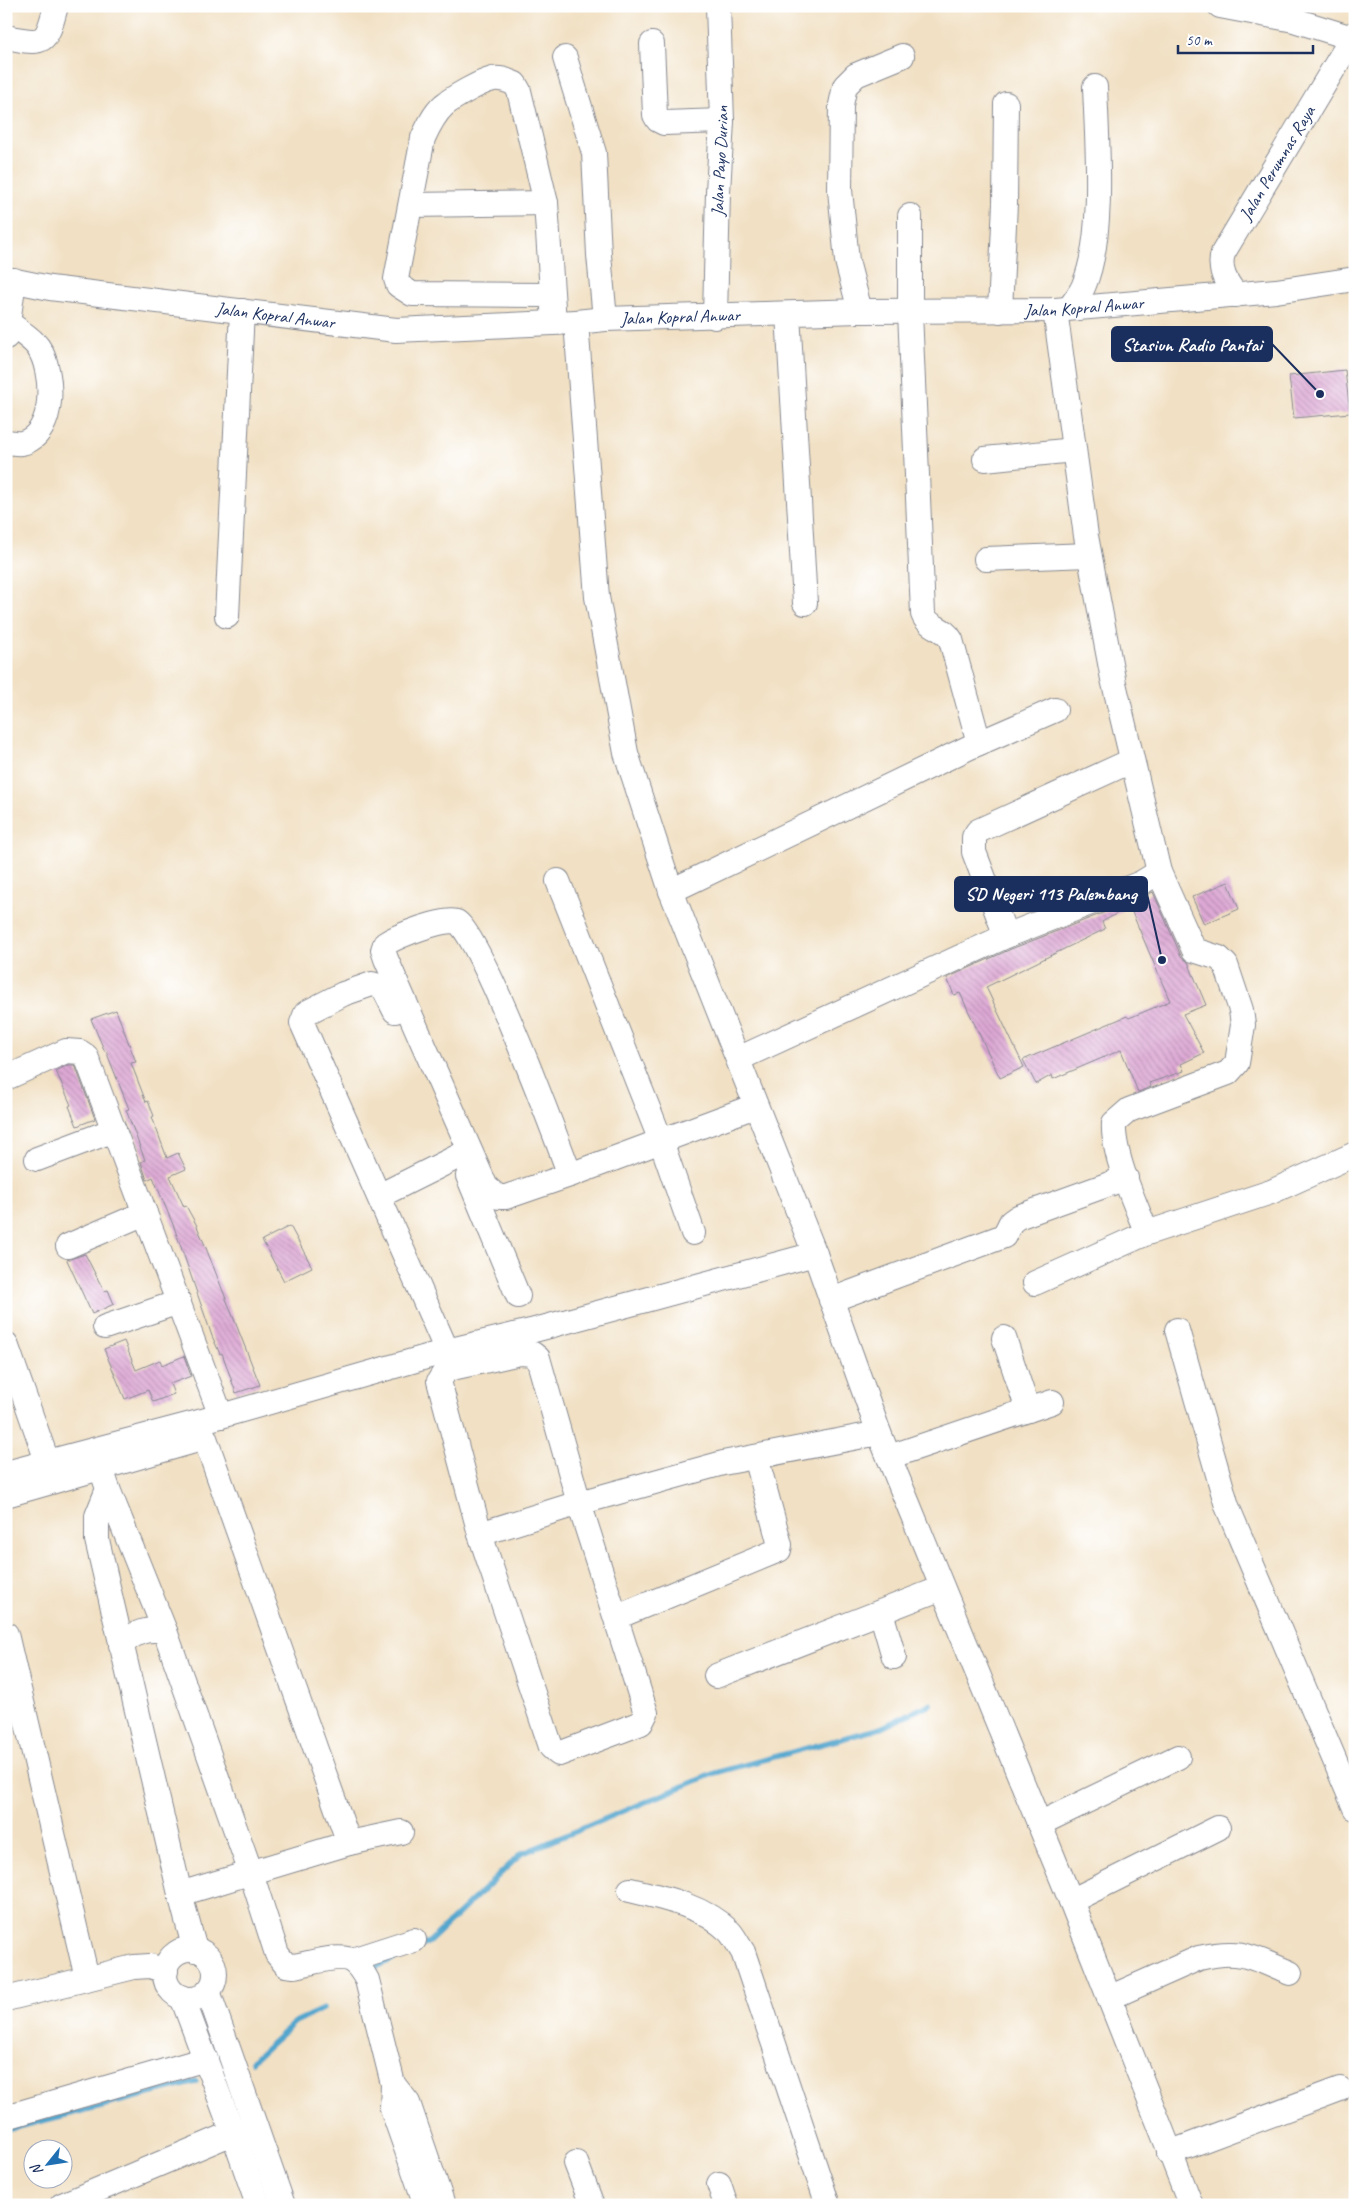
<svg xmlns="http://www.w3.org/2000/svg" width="1361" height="2211" font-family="Caveat,sans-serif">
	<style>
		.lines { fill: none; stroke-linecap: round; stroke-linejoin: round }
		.stream { stroke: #53a6ce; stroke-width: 5.5 }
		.building { fill: url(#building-back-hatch) }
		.minor-casing { stroke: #868890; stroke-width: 26 }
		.minor { stroke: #fff; stroke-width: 24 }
		.labels { text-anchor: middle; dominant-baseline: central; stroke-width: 4; stroke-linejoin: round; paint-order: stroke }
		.street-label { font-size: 18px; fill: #1b2f5e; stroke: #fff }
		.leader { fill: none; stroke: #1b2f5e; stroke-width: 2 }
		.callout-dot { fill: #1b2f5e; stroke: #fff; stroke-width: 2 }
		.callout { fill: #1b2f5e; stroke: #1b2f5e; stroke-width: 2 }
		.callout-label { font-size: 19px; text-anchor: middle; font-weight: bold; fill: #fff }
	</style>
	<defs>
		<pattern id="building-back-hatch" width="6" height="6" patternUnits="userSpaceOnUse" patternTransform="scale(1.25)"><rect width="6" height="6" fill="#dea9d5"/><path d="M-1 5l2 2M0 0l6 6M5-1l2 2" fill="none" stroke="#b38ab0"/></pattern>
	</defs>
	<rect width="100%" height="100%" fill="#fff"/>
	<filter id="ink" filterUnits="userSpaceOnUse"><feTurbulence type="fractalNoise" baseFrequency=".02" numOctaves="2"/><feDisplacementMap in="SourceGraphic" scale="10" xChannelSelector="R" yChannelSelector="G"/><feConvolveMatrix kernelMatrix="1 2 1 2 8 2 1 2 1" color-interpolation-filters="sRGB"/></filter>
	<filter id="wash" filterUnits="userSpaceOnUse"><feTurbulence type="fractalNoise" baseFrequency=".0096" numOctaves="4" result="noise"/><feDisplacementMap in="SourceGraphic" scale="20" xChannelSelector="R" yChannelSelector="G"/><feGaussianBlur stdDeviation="1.12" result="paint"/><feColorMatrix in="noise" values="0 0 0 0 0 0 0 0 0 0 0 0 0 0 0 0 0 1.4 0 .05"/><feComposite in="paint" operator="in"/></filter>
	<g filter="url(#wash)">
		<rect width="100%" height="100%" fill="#f1e0c3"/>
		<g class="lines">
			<path class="stream" d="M419,1947L429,1942L521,1854L715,1773L881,1728L930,1704
				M374,1968L397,1957
				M252,2061L295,2022L323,2009
				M6,2130L196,2082"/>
		</g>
		<g id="blocks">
			<path class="building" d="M1345,370L1350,413L1294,418L1289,376Z
				M1228,882L1239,909L1204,924L1192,897Z
				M1153,892L1181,956L1188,962L1206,1005L1183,1014L1204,1053L1181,1064L1184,1071L1149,1083L1151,1087L1138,1092L1121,1050L1053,1079L1052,1075L1036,1084L1023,1060L1127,1016L1129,1018L1170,1001L1128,903Z
				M1121,906L1123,910L1102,922L1105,929L986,987L1024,1067L1000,1078L960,993L954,995L947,978L1011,949Z
				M116,1010L136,1062L131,1063L146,1102L148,1101L154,1116L152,1117L167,1158L178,1153L186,1169L170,1176L184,1207L186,1206L196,1224L204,1243L260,1385L236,1393L222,1353L220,1354L212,1336L174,1227L153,1177L147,1180L141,1162L145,1160L126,1110L129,1109L106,1051L105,1052L91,1019Z
				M68,1065H75L95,1119L77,1126L69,1106L71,1105L56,1071Z
				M290,1226L312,1267L284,1281L262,1240Z
				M85,1254L104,1291L108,1290L114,1304L92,1314L67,1260Z
				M124,1341L136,1370L160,1360L162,1365L184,1356L191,1376L170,1384L174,1394L153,1402L148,1390L125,1399L104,1349Z"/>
		</g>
	</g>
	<g filter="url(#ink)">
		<use href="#blocks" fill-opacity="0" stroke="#868890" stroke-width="1"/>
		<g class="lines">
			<g class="minor-casing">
				<g id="minor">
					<path d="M1220,6L1294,20L1352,38"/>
					<path d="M6,37C45,45 46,44 56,6"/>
					<path d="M652,44L655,115L658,120L664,123L722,121"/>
					<path d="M565,58L594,153L599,255L605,319"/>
					<path d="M411,205L546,203"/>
					<path d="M910,216V312L923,614C928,628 944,627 951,640L979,743"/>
					<path id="s1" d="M6,279L50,288L396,330L576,322L605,319L860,311L1055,310L1276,291L1355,279"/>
					<path d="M551,295L412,294L398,285L396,279L423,138C428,127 434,114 444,105C454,97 480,82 493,79C500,78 509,81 515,84L519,91L546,203L554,322"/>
					<path id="s2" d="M1236,295C1226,282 1218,270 1223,253L1355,33"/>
					<path d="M1070,308C1074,301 1081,293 1084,285C1105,235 1097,142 1095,87"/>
					<path d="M1055,310L1086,536L1113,679L1159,872L1194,950L1219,958L1226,965L1241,1010L1243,1025L1237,1063L1228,1073L1129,1110L1114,1123C1112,1153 1135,1204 1147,1233L1271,1192L1355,1154"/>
					<path d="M860,311L847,261L840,190L841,105L845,86L856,75L902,56"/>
					<path d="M1000,311L1005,203L1006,104"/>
					<path d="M788,314L805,603"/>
					<path id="s3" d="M715,317L718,192L722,121L718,6"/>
					<path d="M576,322L597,597L626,753L671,891L815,1254L879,1433L1071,1901L1191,2205"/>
					<path d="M6,337L14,280"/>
					<path d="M6,442C11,442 17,444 22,443C57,434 54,370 38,347C31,337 17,330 8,322"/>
					<path d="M985,459L1074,450"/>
					<path d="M986,559L1089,555"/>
					<path d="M227,616L242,311"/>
					<path d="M558,881L661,1141L693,1233"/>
					<path d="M671,891L970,747L1055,710"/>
					<path d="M1006,936L974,852V837L978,831L1131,761"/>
					<path d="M395,1011L383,987L372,984L343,994L306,1013L302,1023L447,1351"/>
					<path d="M738,1059L1006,936L1141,883L1159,872"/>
					<path d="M6,1078L66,1051L80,1052L86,1056L221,1416"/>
					<path d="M37,1159L114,1130"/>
					<path d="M570,1175C557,1140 479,931 457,922C445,917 397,936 385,944L383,950L386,959L486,1187L498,1197H506L570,1175L755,1106"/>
					<path d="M468,1176L518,1296"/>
					<path d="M379,1196L459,1156"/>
					<path d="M68,1246L145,1213"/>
					<path d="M1035,1283L1147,1233"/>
					<path d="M831,1300L1004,1236L1011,1222L1018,1217L1126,1178"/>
					<path d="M105,1327L179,1302"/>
					<path d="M1177,1330L1227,1506L1355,1808"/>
					<path d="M1004,1338L1028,1410"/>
					<path d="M6,1344L47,1461"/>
					<path d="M520,1353L533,1354L538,1358L579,1503L646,1713L641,1723L559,1754L551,1747L480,1534L439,1381L446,1370L452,1368Z"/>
					<path d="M889,1457L1052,1402"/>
					<path d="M101,1468L108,1489L165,1631L251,1873L277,1954L286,1965L294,1966C308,1964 341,1953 352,1961C359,1965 363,1973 367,1980L393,2084L392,2108L426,2205"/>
					<path d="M6,1473L221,1416L447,1351L531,1331L815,1254"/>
					<path d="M108,1489L97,1516V1540L180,1894L195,1950"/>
					<path d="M6,1495L205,1438L349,1843"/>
					<path d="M480,1534L579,1503L723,1463L879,1433"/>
					<path d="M881,1612L894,1657"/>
					<path d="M617,1617L779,1550L780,1545L756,1457"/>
					<path d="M6,1634L87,1978"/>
					<path d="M121,1645C135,1632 146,1628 165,1631"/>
					<path d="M716,1676L942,1588"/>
					<path d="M1039,1824L1178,1757"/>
					<path d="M630,1890C665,1898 703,1906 730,1932C735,1938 739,1946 743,1952L828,2205"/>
					<path d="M180,1894L349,1843L401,1832"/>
					<path d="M1071,1901L1218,1828"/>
					<circle cx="190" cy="1974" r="25"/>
					<path d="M352,1960L414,1940"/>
					<path d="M208,1991L283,2205"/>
					<path d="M182,1997L233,2133L258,2205"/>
					<path d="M1109,1998L1199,1958C1242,1948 1251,1957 1290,1973"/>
					<path d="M6,1999L134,1967L150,1966L166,1971"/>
					<path d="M393,2084L408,2103L443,2205"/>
					<path d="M6,2117L206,2059"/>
					<path d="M1169,2153L1340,2089"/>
					<path d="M576,2163L592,2205"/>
					<path d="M719,2184L726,2205"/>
					<path d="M62,2205L247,2127"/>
				</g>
			</g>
			<use href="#minor" class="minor"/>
		</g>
	</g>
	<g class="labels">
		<g class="street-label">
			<text stroke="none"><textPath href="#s3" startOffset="156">Jalan Payo Durian</textPath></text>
			<text stroke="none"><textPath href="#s2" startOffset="151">Jalan Perumnas Raya</textPath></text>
			<text stroke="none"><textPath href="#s1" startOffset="1082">Jalan Kopral Anwar</textPath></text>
			<text stroke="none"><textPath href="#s1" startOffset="272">Jalan Kopral Anwar</textPath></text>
			<text stroke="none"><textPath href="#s1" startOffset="678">Jalan Kopral Anwar</textPath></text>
		</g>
	</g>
	<path class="leader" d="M1320 394L1272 344M1162 960L1147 894"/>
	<g class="callout-dot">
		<circle cx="1320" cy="394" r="5"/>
		<circle cx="1162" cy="960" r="5"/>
	</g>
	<g class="callout">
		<rect x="1112" y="327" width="160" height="34" rx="5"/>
		<rect x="955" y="877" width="192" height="34" rx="5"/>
	</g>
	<g class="callout-label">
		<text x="1192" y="351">Stasiun Radio Pantai</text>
		<text x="1051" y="900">SD Negeri 113 Palembang</text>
	</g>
	<rect width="1361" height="2211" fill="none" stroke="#fff" stroke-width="25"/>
	<g transform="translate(48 2164) rotate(240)"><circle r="24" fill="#ffffff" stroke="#a4acbf"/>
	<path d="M0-4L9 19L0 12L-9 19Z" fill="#1f6fb2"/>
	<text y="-8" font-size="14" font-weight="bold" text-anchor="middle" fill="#1b2f5e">N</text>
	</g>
	<path d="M1178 45v8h135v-8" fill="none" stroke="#1b2f5e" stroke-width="2.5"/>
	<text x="1186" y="45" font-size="15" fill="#1b2f5e" stroke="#ffffff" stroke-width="4" paint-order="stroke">50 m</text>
</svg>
